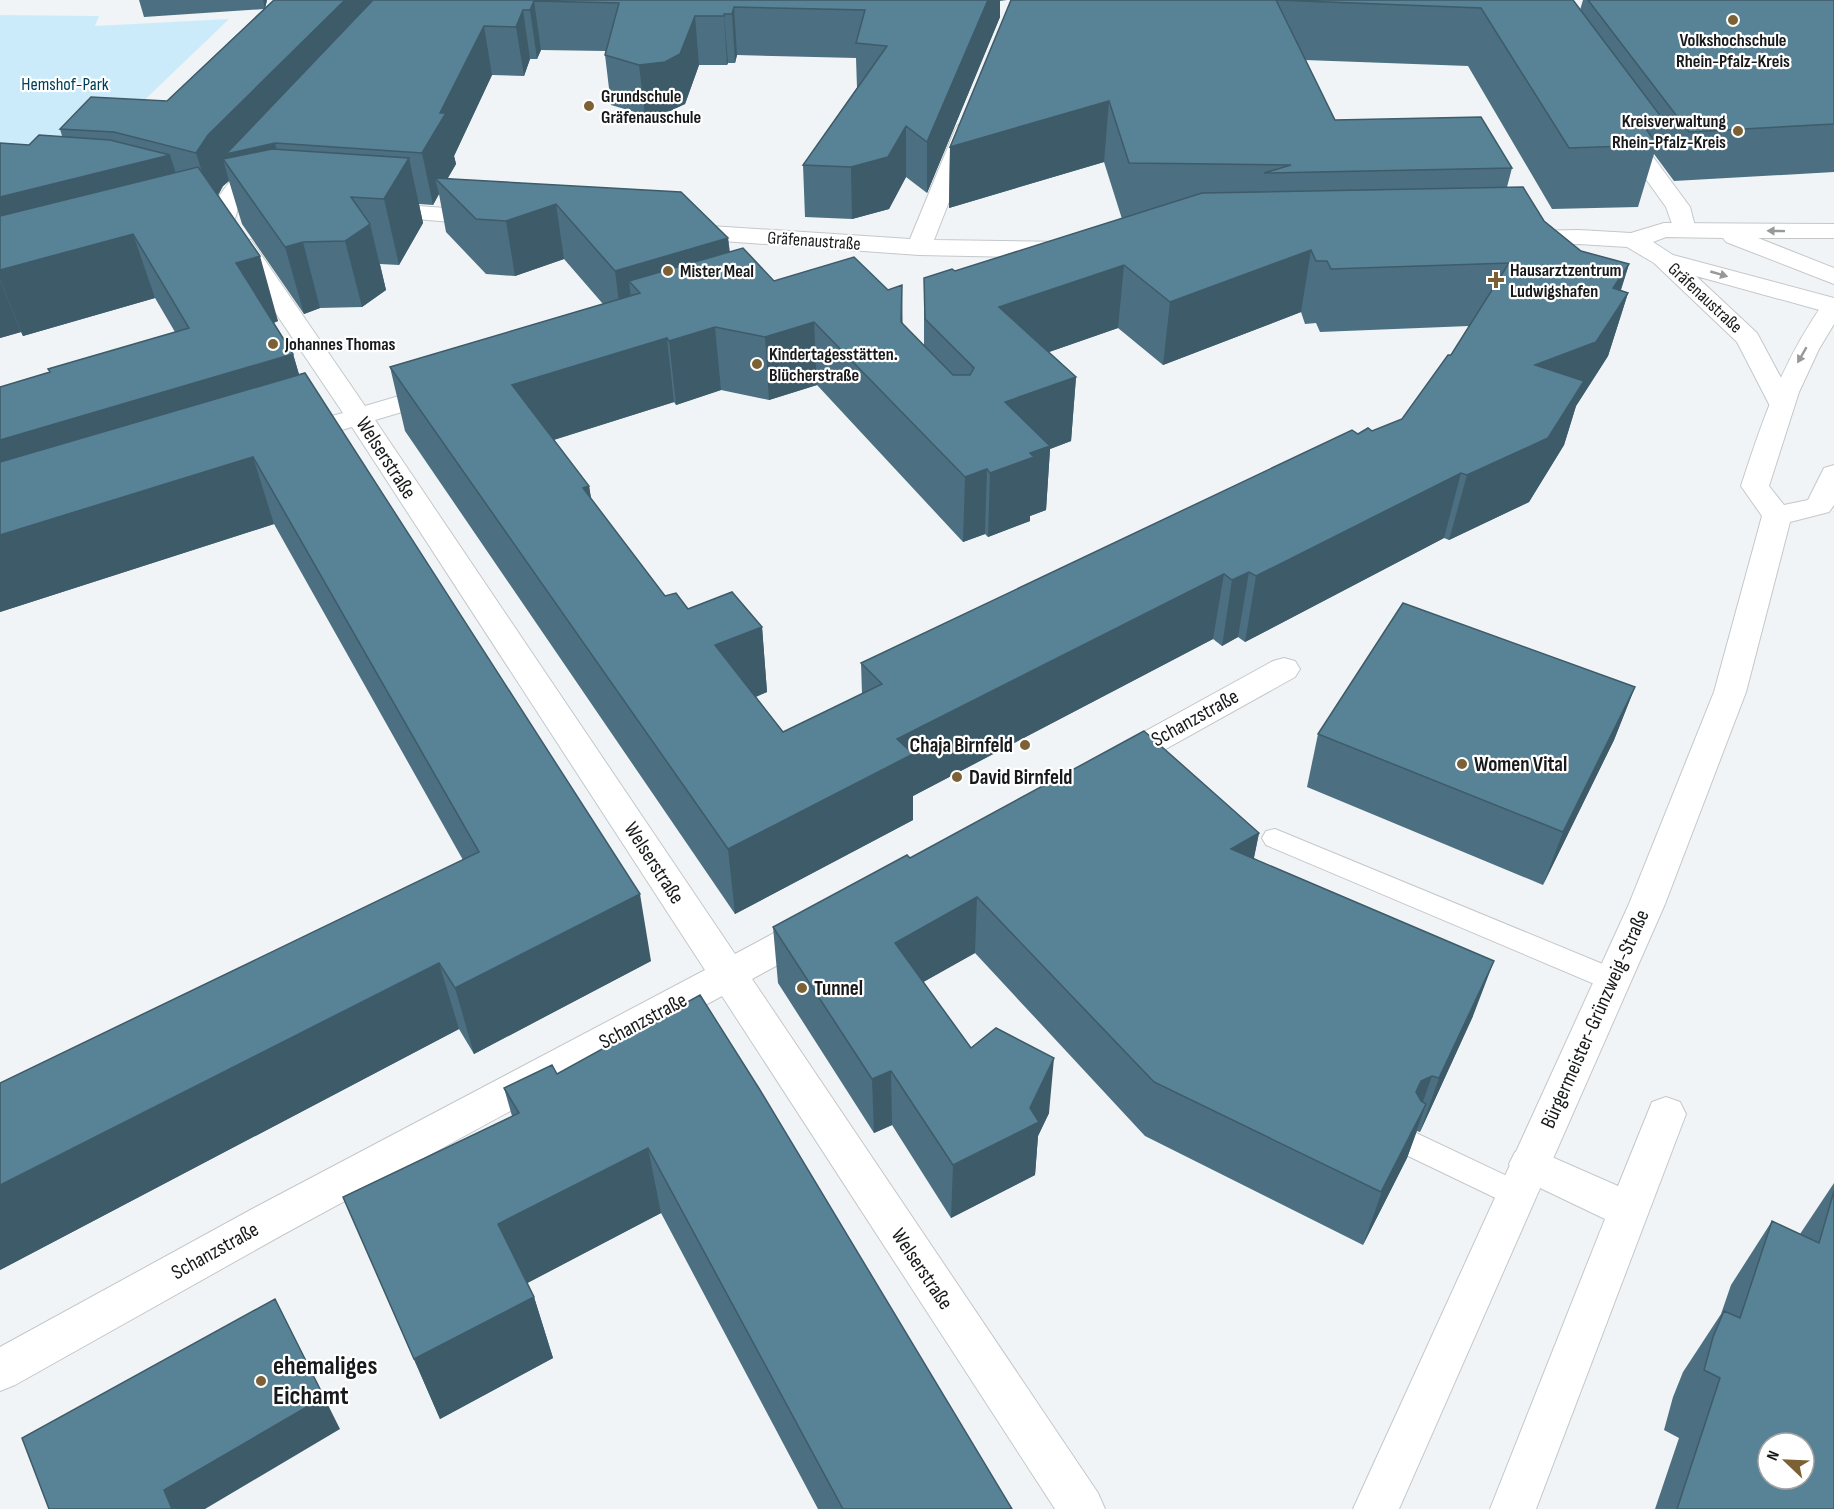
<svg xmlns="http://www.w3.org/2000/svg" width="1834" height="1509" font-family="'Sofia Sans Condensed',sans-serif">
	<style>
		.green { fill: #ccebfa }
		.lines { fill: none; stroke-linecap: round; stroke-linejoin: round }
		.service-casing { stroke: #c4c8ca; stroke-width: 2 }
		.pedestrian-casing { stroke: #c4c8ca; stroke-width: 2 }
		.minor-casing { stroke: #c4c8ca; stroke-width: 2 }
		.tertiary-casing { stroke: #c4c8ca; stroke-width: 2 }
		.service { fill: #fff; fill-rule: evenodd }
		.pedestrian { fill: #fff; fill-rule: evenodd }
		.minor { fill: #fff; fill-rule: evenodd }
		.tertiary { fill: #fff; fill-rule: evenodd }
		.wall { fill: #4c7081; fill-rule: evenodd }
		.shaded-wall { fill: #3e5b69 }
		.building { fill: #588296; stroke: #3e5b69; stroke-width: 1.5; fill-rule: evenodd }
		.oneway { fill: #979898 }
		.poi-dot { fill: #7b6133; stroke: #fff; stroke-width: 2 }
		.labels { text-anchor: middle; dominant-baseline: central; stroke-width: 4.5; stroke-linejoin: round; paint-order: stroke }
		.far-poi-label { font-size: 18px; font-weight: bold; fill: #18191a; stroke: #fff; text-anchor: start }
		.far-park-label { font-size: 18px; fill: #004056; stroke: #fff }
		.far-street-label { font-size: 18px; fill: #18191a; stroke: #fff }
		.street-label { font-size: 21px; fill: #18191a; stroke: #fff }
		.poi-label { font-size: 21px; font-weight: bold; fill: #18191a; stroke: #fff; text-anchor: start }
		.near-poi-label { font-size: 26px; font-weight: bold; fill: #18191a; stroke: #fff; text-anchor: start }
	</style>
	<rect width="100%" height="100%" fill="#f0f4f6"/>
	<path class="green" d="M0,15L99,16L95,26L229,19L61,180L0,176Z"/>
	<g class="lines">
		<g class="service-casing">
			<path id="service" d="M1275,829L1622,972L1626,980L1622,988L1613,991L1604,988L1266,845L1262,838L1266,831Z
				M1414,1132L1526,1185L1531,1194L1526,1203L1516,1207L1506,1203L1404,1154L1400,1145L1404,1136Z"/>
		</g>
		<g class="pedestrian-casing">
			<path id="pedestrian" d="M1623,125L1631,127L1690,207L1696,230L1692,235L1684,237L1676,235L1666,207L1612,132L1615,127Z"/>
		</g>
		<g class="minor-casing">
			<path id="minor" d="M966,123L974,125L977,130L934,240L1066,242L1075,244L1078,249L1075,254L1018,257L919,255L680,238L672,236L668,231L672,226L680,224L910,239L955,130L958,125Z
				M264,153L272,155L275,160C266,174 251,183 242,197C237,205 238,216 232,224L224,226L216,224L212,219C215,191 238,174 256,155Z
				M375,203L488,211L496,213L500,218L496,223L488,225L367,215L363,210L367,205Z
				M1664,223L1834,224V238H1758L1834,268V284L1726,242L1723,238L1666,237L1653,242L1673,255L1834,298V314L1696,276L1757,333L1794,402L1791,408L1781,410L1771,408L1737,342L1654,263L1627,247L1579,244L1520,245L1511,243L1508,238L1511,233L1520,231L1579,230L1631,233Z
				M242,238L251,240L365,406L440,384L449,386L453,392L449,398L375,420L735,954L800,919L813,915L826,919L831,929L826,939L752,979L1098,1493L1105,1509H1055L722,996L284,1234L15,1385L0,1391V1347L254,1208L705,970L352,427L338,431L328,429L324,423L328,417L343,413L230,245L233,240Z
				M1284,658L1295,661L1300,669L1295,677L1128,770L1116,774L1104,770L1099,762L1104,754L1273,661Z
				M1666,1097L1680,1102L1686,1114L1536,1509H1490L1605,1219L1515,1176L1509,1164L1515,1152L1529,1147L1618,1186L1652,1102Z"/>
		</g>
		<g class="tertiary-casing">
			<path id="tertiary" d="M1834,298V324L1819,349L1799,392L1769,486L1784,505L1808,500L1824,468L1834,465V505L1829,512L1790,522L1746,692L1665,904L1399,1509H1353L1629,904L1714,692L1762,516L1741,486C1763,418 1783,360 1825,301Z"/>
		</g>
		<use href="#service" class="service"/>
		<use href="#pedestrian" class="pedestrian"/>
		<use href="#minor" class="minor"/>
		<use href="#tertiary" class="tertiary"/>
	</g>
	<path class="wall" d="M139,0H267L265,8L274,0H1007L1000,1V17L927,193L906,177L889,209L852,219L805,217L803,165L857,88L856,58L737,55L735,63H728L727,65H699L685,104L670,111L645,115L611,105L605,55L606,51L541,50L537,59H530L524,76L492,75L454,156L456,164L448,178L728,238L730,252L774,281L902,324L924,345V278L955,271L1122,219L1104,162L949,208L950,147L1011,0H1573L1580,10L1583,0H1834V172L1674,181L1654,154L1638,207L1552,209L1468,66L1305,60L1335,120L1512,168L1507,187L1544,221L1581,251L1629,264L1621,290L1628,293L1608,356L1576,406L1564,445L1529,502L1449,540L1444,538L1245,642L1238,637L1222,646L1213,639L913,796V820L735,914L405,431L390,367L603,304L564,259L515,276L486,274L446,232L439,194L433,205L419,204L423,223L399,265L380,264L386,290L362,307L320,308L304,314L242,224L229,181L223,186L218,196L278,321L274,323L293,354L299,374L651,961L474,1054L459,1029L0,1270L463,860L274,524L0,612V387L50,372L175,332L155,298L23,336L21,332L0,338V143L29,145L62,136L60,129L167,101L264,9L144,17ZM1301,312L1305,324L1316,323L1320,332L1469,326L1451,355L1402,419L1372,431L1358,434L861,663L862,694L783,732L756,697L767,692L762,627L688,609L665,596L591,499L589,486L554,440L674,402L676,405L721,390L769,400L817,385L963,542L985,534L988,537L1030,521V516L1046,510L1050,449L1071,441L1076,377L1049,352L1118,328L1163,365Z
		M1635,687L1614,740L1543,885L1307,787L1318,734Z
		M1259,833L1254,858L1473,1016L1420,1132L1417,1131L1407,1158L1363,1245L1145,1136L975,953L923,982L971,1048L1049,1113L1038,1136L1035,1175L951,1218L892,1125L874,1133L778,983L773,927L910,858Z
		M700,995L1012,1509H818L661,1213L527,1283L534,1297L553,1358L440,1419L343,1197L512,1116L504,1088L557,1074Z
		M1834,1183V1509H1655L1679,1438L1664,1430L1673,1397L1683,1372L1721,1314L1731,1285L1772,1221L1800,1234Z"/>
	<path class="shaded-wall" d="M263,0H267L265,9Z
		M345,0H403L275,143L289,195L223,159L229,181L223,186L212,204L196,153L208,135Z
		M988,0H1000V17L927,193V142Z
		M534,1L541,50L537,59L530,10Z
		M734,7L737,55L735,63L732,14Z
		M523,10L530,59L524,76L516,27Z
		M724,14L728,63L727,65L724,16Z
		M695,16L699,65L685,104L670,111L645,115L639,65Z
		M484,26L492,75L454,156L456,164L443,186L435,178L439,194L433,205L422,153L440,113Z
		M1109,101L1104,162L949,208L950,147Z
		M906,126V177L889,209L852,219L851,167Z
		M170,155L190,218L0,267V197Z
		M409,158L423,223L399,265L384,199Z
		M556,204L564,259L515,276L506,221Z
		M370,224L386,290L362,307L345,241Z
		M133,234L155,298L23,336L0,279V270Z
		M728,238L733,293L629,281L634,323L622,327L615,271Z
		M303,242L320,308L304,314L285,247Z
		M1311,250L1301,312L1163,365L1170,302Z
		M260,256L278,321L256,328L236,263Z
		M1629,264L1612,317L1628,293L1608,356L1576,406L1564,445L1529,502L1449,540L1467,475L1535,365L1613,288Z
		M1124,265L1118,328L997,370L999,307Z
		M0,280L21,332L0,338Z
		M902,285L903,348L901,322Z
		M814,322L817,385L769,400L765,337Z
		M715,327L721,390L676,405L669,341Z
		M667,338L674,402L524,449L512,385Z
		M293,354L312,420L0,516V440Z
		M1076,377L1071,441L1050,449L1046,510L1030,516V521L988,537L990,473L1005,402Z
		M253,457L274,524L0,612V535Z
		M987,469L985,534L963,542L965,477Z
		M1461,473L1444,538L1245,642L1256,576Z
		M589,486L600,551L583,488Z
		M1249,572L1238,637L1222,646L1232,580Z
		M1224,574L1213,639L913,796V820L735,914L728,849L897,739Z
		M762,627L767,692L722,710L715,645Z
		M1635,687L1614,740L1543,885L1563,832Z
		M1259,833L1247,890L1231,849Z
		M640,894L651,961L474,1054L455,988Z
		M977,897L975,953L895,998V943Z
		M1494,961L1473,1016L1420,1132L1439,1078Z
		M439,963L459,1029L0,1270V1185Z
		M1054,1058L1049,1113L1038,1136L1035,1175L951,1218L953,1165L1030,1108Z
		M891,1071L892,1125L874,1133L872,1079Z
		M1432,1076L1413,1130L1426,1104L1407,1158L1363,1245L1421,1081Z
		M648,1148L661,1213L518,1288L498,1224Z
		M534,1297L553,1358L440,1419L414,1359Z
		M275,1299L340,1429L205,1509H172L164,1490Z"/>
	<path class="building" d="M274,0H345L208,135L196,153L114,132L60,129L91,97L167,101Z
		M373,0H988L927,142L906,126L888,157L851,167L803,165L887,46L856,43L865,10L734,7L732,14H724V16H695L680,54L665,62L639,65L605,55L619,3L534,1L530,10H523L516,27L484,26L440,113H446L422,153L275,143L226,154Z
		M1011,0H1573L1665,122L1642,123L1657,145L1569,148L1481,8L1276,0L1335,120L1481,117L1512,168L1264,173L1291,165L1129,163L1109,101L950,147Z
		M1588,0H1834V124L1689,132Z
		M39,135L110,140L170,155L0,197V143L29,145Z
		M272,149L409,158L384,199L351,197L370,224L345,241L303,242L285,247L223,159Z
		M198,167L260,256L236,263L293,354L0,440V387L50,372L48,369L189,328L133,234L0,270V216Z
		M435,178L681,192L728,238L615,271L556,204L506,221L476,219Z
		M1523,187L1544,221L1581,251L1629,264L1613,288L1628,293L1596,342L1535,365L1584,381L1548,438L1467,475L1461,473L1256,576L1249,572L1232,580L1224,574L897,739L913,754L728,849L390,367L640,293L629,281L743,248L774,281L854,257L888,290L902,285L901,322L953,375H970L974,368L925,319L924,278L952,269L955,271L1202,193ZM1311,250L1316,261H1327L1331,269L1509,263L1451,355H1448L1402,419L1372,431L1368,428L1358,434L1352,430L861,663L882,684L783,732L715,645L762,627L732,592L688,609L676,593L665,596L583,488L589,486L512,385L667,338L669,341L715,327L765,337L814,322L965,477L987,469L990,473L1034,457L1030,453L1050,446L1005,402L1076,377L999,307L1124,265L1170,302Z
		M305,373L640,894L455,988L439,963L0,1185V1083L479,852L253,457L0,535V462Z
		M1403,603L1635,687L1563,832L1318,734Z
		M1144,731L1259,833L1231,849L1494,961L1439,1078L1432,1076L1421,1081L1416,1092L1421,1101L1426,1104L1381,1192L1154,1082L977,897L895,943L971,1048L996,1028L1054,1058L1030,1108L1039,1122L953,1165L891,1071L872,1079L773,927L907,855L910,858Z
		M700,995L760,1090L1012,1509H843L648,1148L498,1224L534,1297L414,1359L343,1197L519,1113L504,1088L552,1065L557,1074Z
		M1834,1191V1509H1677L1720,1378L1704,1370L1713,1337L1724,1311L1740,1318L1772,1221L1819,1243ZM1768,1443H1804V1479H1768Z
		M275,1299L324,1397L164,1490L172,1509H49L22,1438Z"/>
	<defs><path id="oneway-solid" d="M-6-.8H1V-3.2L6.5 0L1 3.2V.8H-6Z" transform="scale(1.5)"/></defs>
	<g class="oneway">
		<use href="#oneway-solid" transform="translate(1776 231) rotate(-179)"/>
		<use href="#oneway-solid" transform="translate(1719 274) rotate(16)"/>
		<use href="#oneway-solid" transform="translate(1802 355) rotate(120)"/>
	</g>
	<g class="poi-dot">
		<circle cx="1733" cy="20" r="6"/>
		<circle cx="589" cy="106" r="6"/>
		<circle cx="1738" cy="131" r="6"/>
		<circle cx="668" cy="271" r="6"/>
		<path d="M1493 271h6v6h6v6h-6v6h-6v-6h-6v-6h6z"/>
		<circle cx="273" cy="344" r="6"/>
		<circle cx="757" cy="364" r="6"/>
		<circle cx="1025" cy="745" r="6"/>
		<circle cx="1462" cy="764" r="6"/>
		<circle cx="957" cy="777" r="6"/>
		<circle cx="802" cy="988" r="6"/>
		<circle cx="261" cy="1381" r="6"/>
	</g>
	<g class="labels">
		<g class="far-poi-label">
			<text x="1733" y="40" text-anchor="middle">Volkshochschule<tspan x="1733" dy="21">Rhein-Pfalz-Kreis</tspan></text>
			<text x="601" y="96">Grundschule<tspan x="601" dy="21">Gräfenauschule</tspan></text>
			<text x="1726" y="121" text-anchor="end">Kreisverwaltung<tspan x="1726" dy="21">Rhein-Pfalz-Kreis</tspan></text>
			<text x="1510" y="270">Hausarztzentrum<tspan x="1510" dy="21">Ludwigshafen</tspan></text>
			<text x="680" y="271">Mister Meal</text>
			<text x="285" y="344">Johannes Thomas</text>
			<text x="769" y="354">Kindertagesstätten.<tspan x="769" dy="21">Blücherstraße</tspan></text>
		</g>
		<g class="far-park-label">
			<text x="65" y="84">Hemshof-Park</text>
		</g>
		<g class="far-street-label">
			<text transform="translate(814 241) rotate(4)">Gräfenaustraße</text>
			<text transform="translate(1705 298) rotate(43)">Gräfenaustraße</text>
		</g>
		<g class="street-label">
			<text transform="translate(386 458) rotate(57)">Welserstraße</text>
			<text transform="translate(1195 718) rotate(-29)">Schanzstraße</text>
			<text transform="translate(654 863) rotate(57)">Welserstraße</text>
			<text transform="translate(1595 1019) rotate(-66)">Bürgermeister-Grünzweig-Straße</text>
			<text transform="translate(643 1021) rotate(-28)">Schanzstraße</text>
			<text transform="translate(215 1251) rotate(-29)">Schanzstraße</text>
			<text transform="translate(922 1269) rotate(56)">Welserstraße</text>
		</g>
		<g class="poi-label">
			<text x="1013" y="745" text-anchor="end">Chaja Birnfeld</text>
			<text x="1474" y="764">Women Vital</text>
			<text x="969" y="777">David Birnfeld</text>
			<text x="814" y="988">Tunnel</text>
		</g>
		<g class="near-poi-label">
			<text x="273" y="1366">ehemaliges<tspan x="273" dy="30">Eichamt</tspan></text>
		</g>
	</g>
	<g transform="translate(1786 1461) rotate(293)"><circle r="28" fill="#ffffff" stroke="#a3a3a3" stroke-width="1.5"/>
	<path d="M0-4.5L10 22L0 15L-10 22Z" fill="#7b6133"/>
	<text y="-9" font-size="16" font-weight="bold" text-anchor="middle" fill="#18191a">N</text>
	</g>
</svg>
